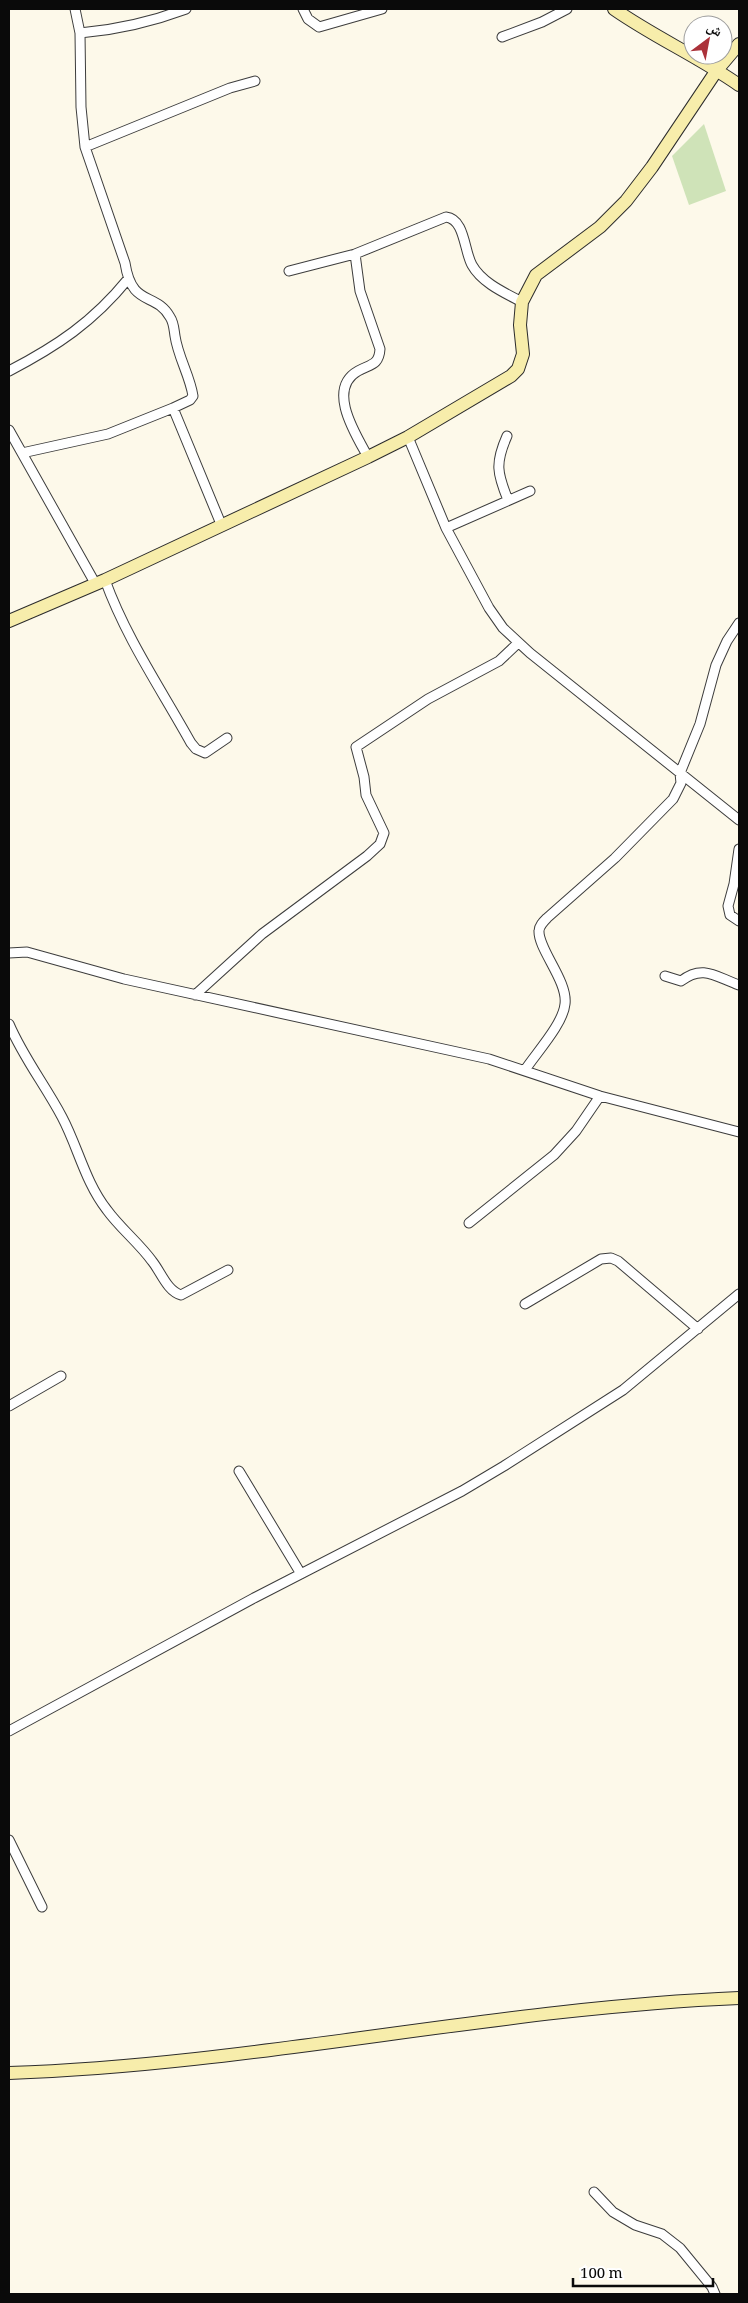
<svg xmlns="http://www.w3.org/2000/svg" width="748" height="2303" font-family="Georgia,'Noto Naskh Arabic',serif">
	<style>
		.green { fill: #cfe3b8 }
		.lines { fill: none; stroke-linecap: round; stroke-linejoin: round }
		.street-casing { stroke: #3d3d3d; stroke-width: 11 }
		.secondary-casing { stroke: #2c2c2c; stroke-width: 14 }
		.street { stroke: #fff; stroke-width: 9 }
		.secondary { stroke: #f7edab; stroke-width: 12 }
	</style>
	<rect width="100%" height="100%" fill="#fdf9ea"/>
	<path class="green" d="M704,124L726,191L689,205L672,156Z"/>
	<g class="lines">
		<g class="street-casing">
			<path id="street" d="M303,9L308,19L319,27L382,9
				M80,33C117,30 151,22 186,9
				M502,37L542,22L567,9
				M85,147L230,88L255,81
				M355,254L360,291L380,349C379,365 371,364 358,371C326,389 356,435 368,457
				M289,271L355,254L446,217C465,219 464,251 472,265C482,283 505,293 522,302
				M9,371C57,346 93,322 128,279
				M173,408L221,524
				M9,430L95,583
				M507,436C495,463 497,473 508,500
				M408,437L446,528L489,608L503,628L530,653L739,820
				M22,453L108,434L173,408L190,400L193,396C190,376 178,357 175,336C174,330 174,323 170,317C155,291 132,308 125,263L85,147L81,107L80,33L75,9
				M446,528L530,491
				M105,580C126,638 161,689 191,743L196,749L205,753L227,738
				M739,849L734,884L728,906L730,915L739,921
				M9,953L27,952L124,979L489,1059L600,1096L739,1132
				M665,976L681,981C703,964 716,977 739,985
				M195,995L262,934L367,856L380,844L384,833L366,795L364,777L356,747L428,699L499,661L518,643
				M9,1024C23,1057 45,1085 62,1117C78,1147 85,1182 107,1210C120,1228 139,1243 152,1261C161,1272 167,1291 181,1295L228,1270
				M525,1070C537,1052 563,1024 565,1004C568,981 538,949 539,931C539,926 543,922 547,918L615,858L673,799L681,783L680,773L700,724L716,665L727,641L739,623
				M469,1223L554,1155L576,1131L600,1096
				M525,1304L601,1259L611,1258L618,1261L698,1329
				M9,1406L61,1376
				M239,1471L301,1574
				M9,1731L254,1598L462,1491L504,1466L623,1390L739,1294
				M9,1840L42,1907
				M594,2192L613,2212L635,2225L662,2234L680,2248L712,2287L715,2294"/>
		</g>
		<g class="secondary-casing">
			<path id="secondary" d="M614,9C654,37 699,57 739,85
				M9,621L105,580L368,457L408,437L511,376L518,369L523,354L520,325L522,302L536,275L600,227L626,201L652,167L717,70L739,44
				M9,2073C254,2065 494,2008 739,1998"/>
		</g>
		<use href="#street" class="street"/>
		<use href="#secondary" class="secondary"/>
	</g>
	<rect width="748" height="2303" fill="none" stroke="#0a0a0a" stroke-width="20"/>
	<g transform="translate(708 40) rotate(32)"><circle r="24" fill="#ffffff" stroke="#9d9d9d"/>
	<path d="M0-4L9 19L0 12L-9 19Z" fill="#ab323a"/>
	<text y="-8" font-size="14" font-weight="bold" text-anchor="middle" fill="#0a0a0a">ش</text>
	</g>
	<path d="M573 2278v8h140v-8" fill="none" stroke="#0a0a0a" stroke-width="2.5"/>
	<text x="580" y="2278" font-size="15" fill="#0a0a0a" stroke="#ffffff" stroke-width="4" paint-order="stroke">100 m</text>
</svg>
